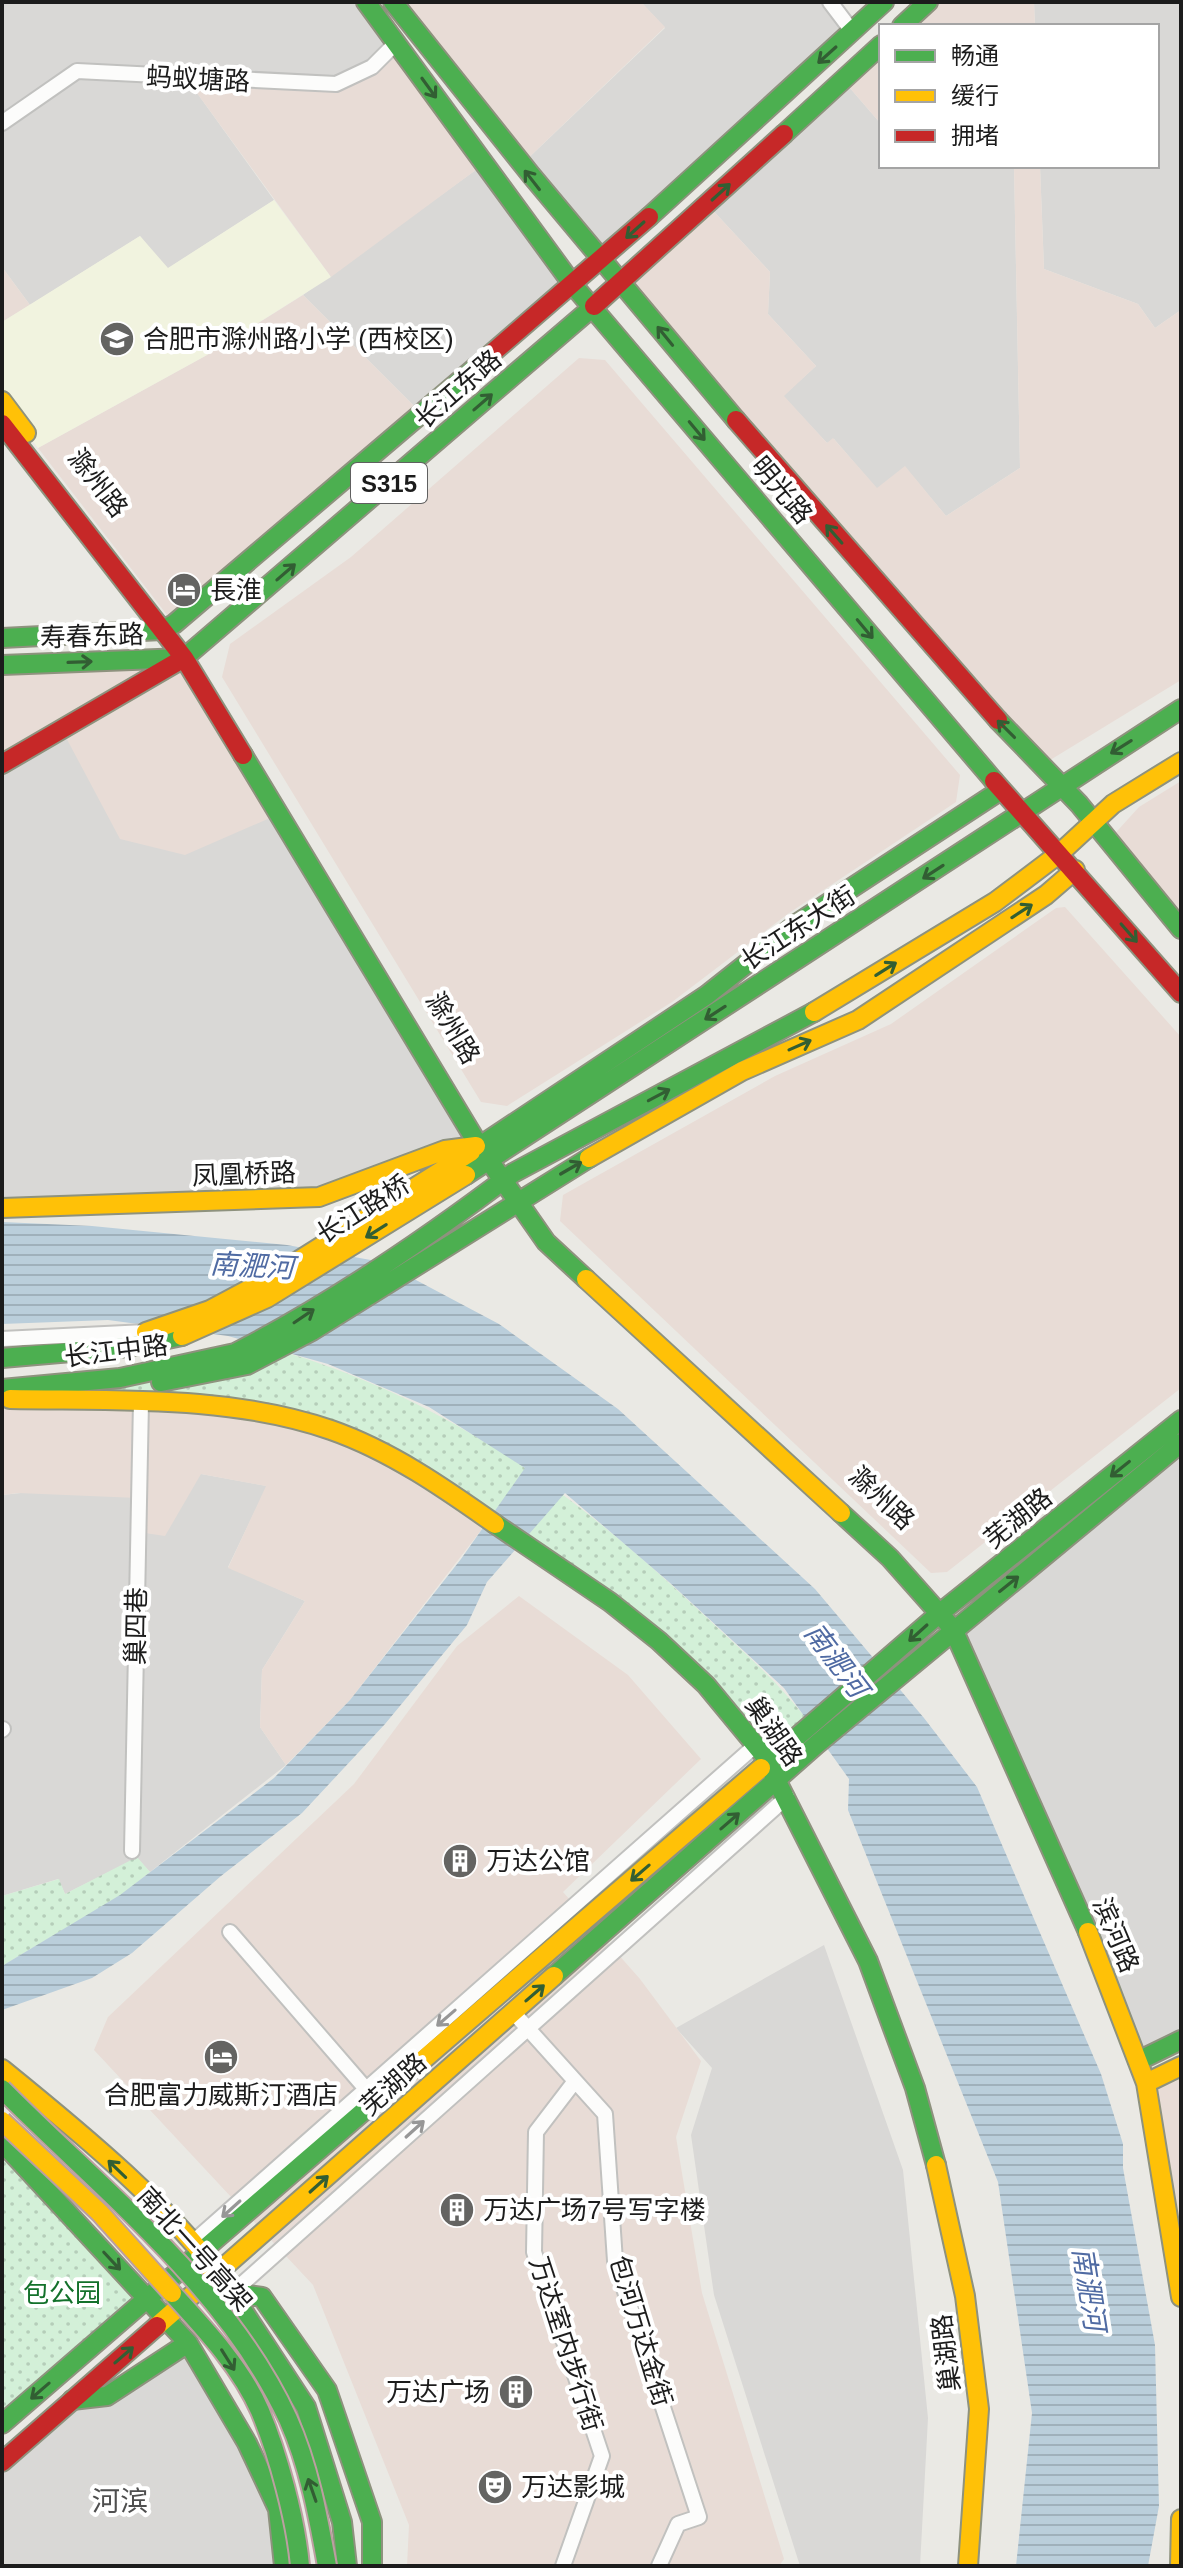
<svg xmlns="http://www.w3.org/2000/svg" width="1183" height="2568" font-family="Helvetica,'Noto Sans SC',sans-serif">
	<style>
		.residential { fill: #d9d8d6 }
		.commercial { fill: #e8dcd6 }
		.education { fill: #f1f3df }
		.park { fill: url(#park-dots) }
		.water { fill: url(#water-rules) }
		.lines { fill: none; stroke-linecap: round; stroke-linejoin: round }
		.street-casing { stroke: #c1c1bf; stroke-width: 18 }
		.fast-casing { stroke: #8e927e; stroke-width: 22 }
		.slow-casing { stroke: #8e927e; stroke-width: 22 }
		.jam-casing { stroke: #8e927e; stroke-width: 22 }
		.street { stroke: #fcfcfb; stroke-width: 14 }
		.fast { stroke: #4caf50; stroke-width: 18 }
		.slow { stroke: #ffc107; stroke-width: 18 }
		.jam { stroke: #c62828; stroke-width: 18 }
		.fast-bridge-casing { stroke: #bc9fa1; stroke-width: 22; stroke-linecap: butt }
		.slow-bridge-casing { stroke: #bc9fa1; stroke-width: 22; stroke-linecap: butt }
		.fast-bridge { stroke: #4caf50; stroke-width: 18 }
		.slow-bridge { stroke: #ffc107; stroke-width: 18 }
		.oneway { stroke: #325e33 }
		.oneway2 { stroke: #979797 }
		.labels { text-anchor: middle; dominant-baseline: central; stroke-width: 8; stroke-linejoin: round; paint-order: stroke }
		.shield { fill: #fff; stroke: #606060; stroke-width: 2 }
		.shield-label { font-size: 24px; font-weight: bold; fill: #1c1c1c }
		.street-label { font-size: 26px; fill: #1c1c1c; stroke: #fff }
		.poi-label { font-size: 26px; fill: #1c1c1c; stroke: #fff; text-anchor: start }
		.park-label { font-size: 26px; fill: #13712b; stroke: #fff }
		.water-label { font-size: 28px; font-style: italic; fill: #506ba3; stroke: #fff }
		.neighbourhood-label { font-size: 28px; fill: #4f4f4f; stroke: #fff }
	</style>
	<defs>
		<pattern id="park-dots" width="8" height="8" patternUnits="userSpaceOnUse" patternTransform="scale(2)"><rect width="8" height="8" fill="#d3f0d8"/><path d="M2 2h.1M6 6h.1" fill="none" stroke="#b5cdb9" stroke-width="1.8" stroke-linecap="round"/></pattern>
		<pattern id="water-rules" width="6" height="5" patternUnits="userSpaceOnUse" patternTransform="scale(2)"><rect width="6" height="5" fill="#bacedb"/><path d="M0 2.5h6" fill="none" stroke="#9fb0bb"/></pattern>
	</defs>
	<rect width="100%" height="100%" fill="#eae9e4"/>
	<path class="residential" d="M2,2H366L396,43L336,84L187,79L274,200L167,269L140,236L30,305L2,267Z
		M641,2H830L852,31L602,260L521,165L665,28Z
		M1034,2H1181V310L1155,328L1138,304L1044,269L1040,166H1157V26H1035Z
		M843,80L881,124V166H1014L1020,468L946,516L905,467L877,489L834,439L827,443L783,396L816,366L768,314L770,272L707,204Z
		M484,164L573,285L422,414L303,295Z
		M62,729L279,814L479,1146L319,1197L2,1208V764Z
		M1181,1443V2040L1138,2061L953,1629Z
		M201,1474L267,1486L228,1567L305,1601L262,1670L260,1727L286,1765L150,1872L137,1858L65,1894L58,1879L2,1896V1495Z
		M824,1945L903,2170L928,2418L920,2566H800L714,2295L691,2135L712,2068L676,2028Z
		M188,2343L247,2443L284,2566H2V2462L72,2400Z"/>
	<path class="commercial" d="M393,2H641L665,27L521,165Z
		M928,2H1034L1035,26H902Z
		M396,43L484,164L331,277L186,78L336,84Z
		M881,45V124L843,80Z
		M1014,166H1040L1044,269L1138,304L1155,328L1181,310V680L1042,765L622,282L707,204L770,272L768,314L816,366L784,396L827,443L833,438L877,488L905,466L946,516L1020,468Z
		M2,267L30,305L2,322Z
		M303,295L422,414L174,624L38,448L207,355Z
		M579,358L605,360L960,775L956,802L789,913L672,1002L507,1106L481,1102L222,677L230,644L351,557Z
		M184,658L279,814L185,855L120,839L62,730L2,764V665Z
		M1181,781V929L1109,840L1139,807Z
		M1065,907L1181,1037V1388L947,1572L931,1573L560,1221L563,1195L775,1076L891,1024L1056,908Z
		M2,1402L298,1420L448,1489L482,1529L350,1700L286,1765L260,1727L262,1670L305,1601L228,1568L266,1486L201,1474L165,1536L138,1532V1498L18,1493L2,1495Z
		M519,1596L628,1675L701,1759L563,1892L640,1979L701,2061L676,2137L702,2293L784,2559L779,2566H407L409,2525L313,2285L94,2050L108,2017L354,1784L457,1646Z
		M1181,2066V2297L1146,2083Z"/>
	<path class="education" d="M274,200L331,277L207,355L38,448L2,401V322L140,236L168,268Z"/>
	<path class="park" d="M277,1350C448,1399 577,1495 705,1616C742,1651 780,1683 810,1724L768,1761L659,1637L482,1529L448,1489L349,1436L75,1393Z
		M137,1857L150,1872L120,1896L2,1966V1896L59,1879L65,1894Z
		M2,2142L146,2297L2,2424Z"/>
	<path class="water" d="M2,1222L92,1226L287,1245L382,1262L499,1324L618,1409L815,1589L924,1718L977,1787L1101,2074L1123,2144V2168L1155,2345L1159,2506L1148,2566H1016L1032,2413L998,2182L848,1810L849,1779L784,1688L669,1582L565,1493L487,1582L467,1625L385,1724L302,1813L221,1876L132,1953L92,1978L2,2010V1966L120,1895L274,1778L350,1700L461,1559L525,1468L429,1407L328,1364L228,1336L108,1320L2,1324Z"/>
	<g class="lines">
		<g class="street-casing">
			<path id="street" d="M830,2L852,31
				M2,123L77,71L336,84L372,67L396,43
				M2,1339L146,1332
				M2,1730L3,1729
				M132,1851L141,1402
				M230,1932L366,2089
				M513,2012L605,2114L615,2261L699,2517L678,2524L659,2566
				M192,2243L757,1744
				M232,2293L787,1797
				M563,2566L602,2456L534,2252L536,2132L575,2081"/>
		</g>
		<g class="fast-casing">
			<path id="fast" d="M366,2L573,285L994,781
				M393,2L531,175L736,420
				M902,26L928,2
				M784,134L881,45
				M649,217L884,2
				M2,638L162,630L174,624L476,367
				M2,665L184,658L594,306
				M998,720L1079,804L1181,929
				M243,755L479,1146L546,1242L586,1279
				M471,1152L707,995L798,923L1001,790
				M466,1175L1181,709
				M235,1353C332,1303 426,1239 513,1173L814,1012
				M2,1358L129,1347L182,1336
				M161,1382L247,1365L312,1331L589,1158
				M2,1389L120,1378L235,1353
				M841,1513L890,1558L953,1629L1088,1932
				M495,1524L610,1602L659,1641L706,1685L763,1754L868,1961L915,2088L936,2165
				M761,1768L940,1613L1181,1420
				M554,1976L817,1744L1181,1443
				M1138,2061L1181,2040
				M2,2142L188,2343L247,2443L278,2509L284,2566
				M232,2293L262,2297L327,2390L372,2522V2566
				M232,2294L306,2407L342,2522L347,2566
				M72,2400L107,2396L188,2343
				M2,2424L380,2097"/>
		</g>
		<g class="slow-casing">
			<path id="slow" d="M2,401L26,433
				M814,1012L995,902L1060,853L1113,804L1181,762
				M589,1158L742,1071L858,1020L1046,895L1075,870
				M2,1208L319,1197L445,1150L476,1146
				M586,1279L841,1513
				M146,1332L210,1310L274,1276L471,1152
				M182,1336L267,1298L466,1175
				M10,1399C116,1401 230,1395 331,1430C391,1451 444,1488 495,1524
				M1088,1932L1146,2083L1181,2297
				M2,2069C76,2129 181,2214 232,2294
				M1146,2083L1181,2066
				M380,2097L761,1768
				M936,2165L965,2296L979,2409L968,2566
				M157,2326L554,1976
				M1180,2566L1181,2519"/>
		</g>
		<g class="jam-casing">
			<path id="jam" d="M594,306L784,134
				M476,367L649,217
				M736,420L998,720
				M2,424L184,658L243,755
				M2,764L184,658
				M994,781L1181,993
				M2,2462L157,2326"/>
		</g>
		<use href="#street" class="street"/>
		<use href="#fast" class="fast"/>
		<use href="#slow" class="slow"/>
		<use href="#jam" class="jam"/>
		<g class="fast-bridge-casing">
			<path id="fast-bridge" d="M2,2089C102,2190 227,2287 288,2419C309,2466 318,2516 327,2566
				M172,2293C204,2328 241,2367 260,2411C278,2454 296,2520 300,2566"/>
		</g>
		<g class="slow-bridge-casing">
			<path id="slow-bridge" d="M2,2121L100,2213L172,2293"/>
		</g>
		<use href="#fast-bridge" class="fast-bridge"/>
		<use href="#slow-bridge" class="slow-bridge"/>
	</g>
	<defs><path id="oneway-shaft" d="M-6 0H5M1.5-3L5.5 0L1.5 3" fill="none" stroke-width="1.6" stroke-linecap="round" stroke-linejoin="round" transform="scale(2)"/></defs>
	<g class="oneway">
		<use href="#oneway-shaft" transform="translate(827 55) rotate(138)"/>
		<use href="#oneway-shaft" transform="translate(429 88) rotate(54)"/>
		<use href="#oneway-shaft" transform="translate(532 180) rotate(-128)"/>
		<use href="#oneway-shaft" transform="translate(721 192) rotate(-42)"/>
		<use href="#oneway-shaft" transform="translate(635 230) rotate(138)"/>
		<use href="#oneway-shaft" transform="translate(665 336) rotate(-129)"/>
		<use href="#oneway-shaft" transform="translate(483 402) rotate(-41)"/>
		<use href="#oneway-shaft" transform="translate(697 431) rotate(50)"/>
		<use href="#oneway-shaft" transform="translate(834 534) rotate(-131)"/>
		<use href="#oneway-shaft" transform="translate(286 572) rotate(-41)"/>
		<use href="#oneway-shaft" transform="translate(865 629) rotate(50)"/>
		<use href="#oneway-shaft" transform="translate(80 662) rotate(-2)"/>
		<use href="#oneway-shaft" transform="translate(1006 729) rotate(-135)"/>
		<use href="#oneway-shaft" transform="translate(1121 747) rotate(148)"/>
		<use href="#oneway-shaft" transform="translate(933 872) rotate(147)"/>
		<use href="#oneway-shaft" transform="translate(1022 911) rotate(-33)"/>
		<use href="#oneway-shaft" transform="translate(1129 933) rotate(49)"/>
		<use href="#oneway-shaft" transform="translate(886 969) rotate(-32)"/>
		<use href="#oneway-shaft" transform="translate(715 1013) rotate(147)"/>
		<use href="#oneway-shaft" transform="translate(800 1045) rotate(-24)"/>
		<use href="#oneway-shaft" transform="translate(659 1095) rotate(-28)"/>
		<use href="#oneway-shaft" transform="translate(571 1168) rotate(-30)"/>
		<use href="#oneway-shaft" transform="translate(376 1231) rotate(148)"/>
		<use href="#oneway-shaft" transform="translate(304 1316) rotate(-34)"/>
		<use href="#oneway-shaft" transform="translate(1120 1469) rotate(141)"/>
		<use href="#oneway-shaft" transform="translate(1009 1584) rotate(-39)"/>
		<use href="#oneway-shaft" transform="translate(918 1633) rotate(138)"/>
		<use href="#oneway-shaft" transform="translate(730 1821) rotate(-41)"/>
		<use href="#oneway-shaft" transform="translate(640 1873) rotate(139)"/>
		<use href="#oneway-shaft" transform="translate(535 1993) rotate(-41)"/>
		<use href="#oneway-shaft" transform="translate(117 2169) rotate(-136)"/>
		<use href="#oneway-shaft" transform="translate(319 2184) rotate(-42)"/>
		<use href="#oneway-shaft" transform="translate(112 2261) rotate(47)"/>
		<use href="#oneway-shaft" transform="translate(124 2355) rotate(-41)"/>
		<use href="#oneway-shaft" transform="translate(228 2360) rotate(58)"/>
		<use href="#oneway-shaft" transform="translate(40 2391) rotate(139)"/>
		<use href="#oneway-shaft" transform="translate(312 2490) rotate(-109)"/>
	</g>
	<g class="oneway2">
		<use href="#oneway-shaft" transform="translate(446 2018) rotate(139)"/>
		<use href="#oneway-shaft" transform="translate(415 2129) rotate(-42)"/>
		<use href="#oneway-shaft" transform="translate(231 2209) rotate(138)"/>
	</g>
	<defs>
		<g id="school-disc" transform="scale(1.8)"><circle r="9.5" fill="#646462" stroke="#fff"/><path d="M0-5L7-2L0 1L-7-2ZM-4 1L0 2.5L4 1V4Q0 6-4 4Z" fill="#fff"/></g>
		<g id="hotel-disc" transform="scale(1.8)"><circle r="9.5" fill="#646462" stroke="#fff"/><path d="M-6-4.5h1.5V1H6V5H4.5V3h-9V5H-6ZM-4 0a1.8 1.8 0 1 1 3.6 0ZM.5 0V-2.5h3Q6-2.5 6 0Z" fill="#fff"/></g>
		<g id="building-disc" transform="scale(1.8)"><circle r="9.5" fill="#646462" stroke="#fff"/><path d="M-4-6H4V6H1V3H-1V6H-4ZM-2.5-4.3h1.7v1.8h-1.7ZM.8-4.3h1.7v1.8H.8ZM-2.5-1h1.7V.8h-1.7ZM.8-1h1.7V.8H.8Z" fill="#fff"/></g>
		<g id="theatre-disc" transform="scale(1.8)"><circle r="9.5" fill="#646462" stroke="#fff"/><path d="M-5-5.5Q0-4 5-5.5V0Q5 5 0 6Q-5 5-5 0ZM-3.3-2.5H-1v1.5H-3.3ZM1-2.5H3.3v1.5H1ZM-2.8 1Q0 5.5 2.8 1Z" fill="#fff"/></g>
	</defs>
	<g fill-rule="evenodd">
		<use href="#school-disc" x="117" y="339"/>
		<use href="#hotel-disc" x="184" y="590"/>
		<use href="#building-disc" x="460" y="1861"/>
		<use href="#hotel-disc" x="221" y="2057"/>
		<use href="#building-disc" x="457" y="2210"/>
		<use href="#building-disc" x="516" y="2392"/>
		<use href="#theatre-disc" x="495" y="2487"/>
	</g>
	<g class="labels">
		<rect class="shield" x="351" y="463" width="76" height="40" rx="6"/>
		<g class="shield-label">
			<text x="389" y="483">S315</text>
		</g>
		<g class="street-label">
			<text transform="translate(198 79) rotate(3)">蚂蚁塘路</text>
			<text transform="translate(458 389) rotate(-41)">长江东路</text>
			<text transform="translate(98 483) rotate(52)">滁州路</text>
			<text transform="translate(782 490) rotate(50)">明光路</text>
			<text transform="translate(92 636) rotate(-2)">寿春东路</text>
			<text transform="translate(798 928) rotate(-33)">长江东大街</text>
			<text transform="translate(453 1028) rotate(59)">滁州路</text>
			<text transform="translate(244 1174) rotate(-2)">凤凰桥路</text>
			<text transform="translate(363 1209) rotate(-32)">长江路桥</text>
			<text transform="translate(116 1351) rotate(-7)">长江中路</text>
			<text transform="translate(882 1498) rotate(43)">滁州路</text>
			<text transform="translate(1018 1518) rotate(-39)">芜湖路</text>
			<text transform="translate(136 1626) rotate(-89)">巢四巷</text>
			<text transform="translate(774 1731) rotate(55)">巢湖路</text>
			<text transform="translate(1116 1935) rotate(67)">滨河路</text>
			<text transform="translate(393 2084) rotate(-42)">芜湖路</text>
			<text transform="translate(195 2249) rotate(48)">南北一号高架</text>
			<text transform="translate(641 2331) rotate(73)">包河万达金街</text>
			<text transform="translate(566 2344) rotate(72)">万达室内步行街</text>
			<text transform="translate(946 2353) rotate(-97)">巢湖路</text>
		</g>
		<g class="poi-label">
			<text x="143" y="339">合肥市滁州路小学 (西校区)</text>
			<text x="210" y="590">長淮</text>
			<text x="486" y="1861">万达公馆</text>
			<text x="221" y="2095" text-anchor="middle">合肥富力威斯汀酒店</text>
			<text x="483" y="2210">万达广场7号写字楼</text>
			<text x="490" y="2392" text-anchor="end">万达广场</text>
			<text x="521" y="2487">万达影城</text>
		</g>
		<g class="park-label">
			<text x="62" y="2293">包公园</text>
		</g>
		<g class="water-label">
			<text transform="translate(252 1266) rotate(3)">南淝河</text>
			<text transform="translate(836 1660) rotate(53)">南淝河</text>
			<text transform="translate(1089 2289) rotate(81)">南淝河</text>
		</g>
		<g class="neighbourhood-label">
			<text x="120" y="2501">河滨</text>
		</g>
	</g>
	<rect width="1183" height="2568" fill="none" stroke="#1c1c1c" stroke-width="8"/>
	<rect x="879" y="24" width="280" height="144" fill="#ffffff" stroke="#a4a4a4" stroke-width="2"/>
	<rect x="895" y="50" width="40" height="12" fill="#4caf50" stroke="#a4a4a4" stroke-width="2"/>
	<text x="951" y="64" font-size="24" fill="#1c1c1c">畅通</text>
	<rect x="895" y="90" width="40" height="12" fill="#ffc107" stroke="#a4a4a4" stroke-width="2"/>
	<text x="951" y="104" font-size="24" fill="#1c1c1c">缓行</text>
	<rect x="895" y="130" width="40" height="12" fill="#c62828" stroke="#a4a4a4" stroke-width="2"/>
	<text x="951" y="144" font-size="24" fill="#1c1c1c">拥堵</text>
</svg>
